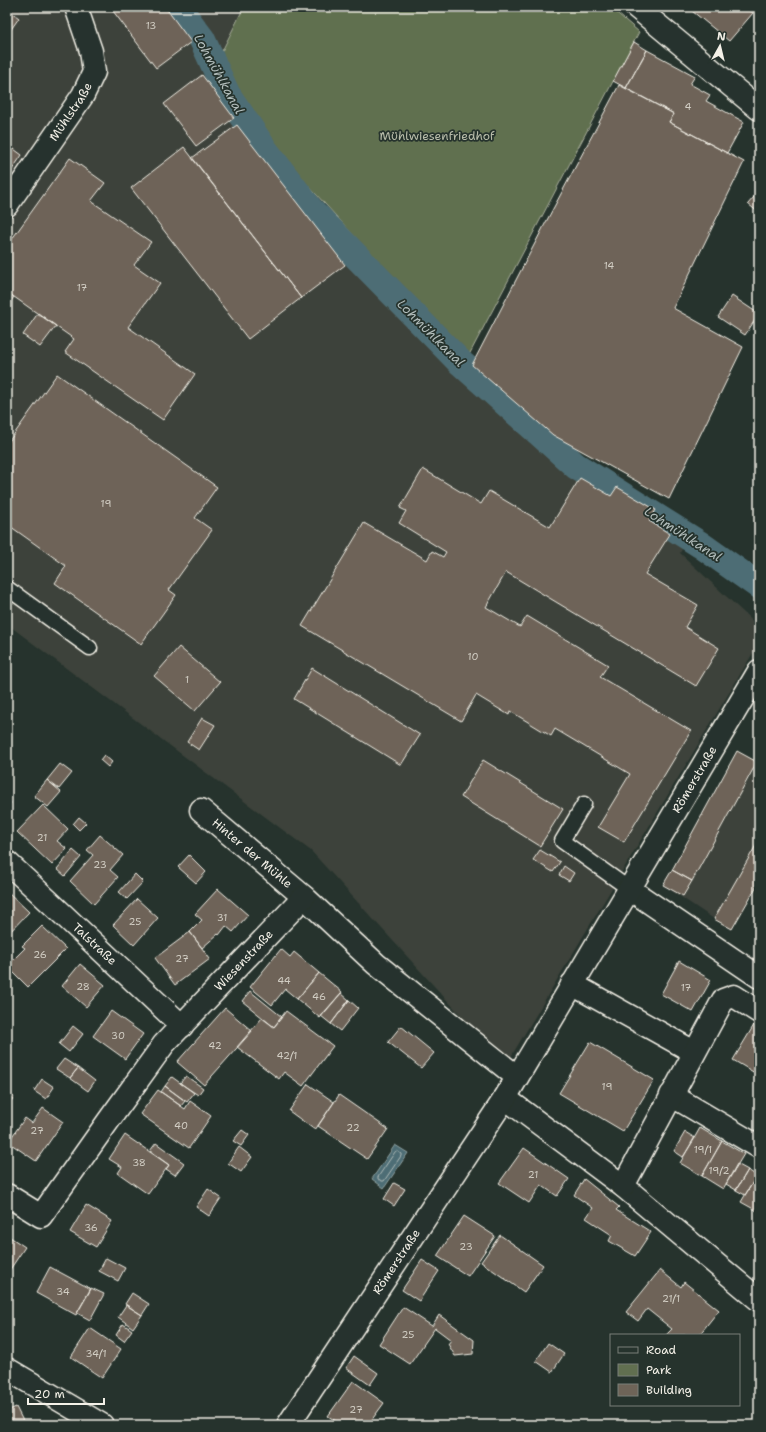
<svg xmlns="http://www.w3.org/2000/svg" width="766" height="1432" font-family="'Shantell Sans',sans-serif">
	<style>
		.built { fill: #3c423a }
		.green { fill: #616f50; stroke: #aab09c }
		.water { fill: #4d6d74; stroke: #90a2a2 }
		.lines { fill: none; stroke-linecap: round; stroke-linejoin: round }
		.shore { stroke: #b1bcba; stroke-width: 1 }
		.canal { stroke: #4d6d74; stroke-width: 27 }
		.building { fill: #6e6458; stroke: #f4f1e8 }
		.lane-casing { stroke: #f4f1e8; stroke-width: 17 }
		.street-casing { stroke: #f4f1e8; stroke-width: 25 }
		.lane { stroke: #26332d; stroke-width: 14 }
		.street { stroke: #26332d; stroke-width: 22 }
		.labels { text-anchor: middle; dominant-baseline: central; stroke-width: 3.5; stroke-linejoin: round; paint-order: stroke }
		.number-label { font-size: 10px; fill: #d2cec4 }
		.street-label { font-size: 12px; fill: #f4f1e8; stroke: #26332d }
		.park-label { font-size: 12px; fill: #b9bdab; stroke: #26332d }
		.water-label { font-size: 13px; font-style: italic; fill: #b1bcba; stroke: #26332d }
	</style>
	<rect width="100%" height="100%" fill="#26332d"/>
	<filter id="ink" filterUnits="userSpaceOnUse"><feTurbulence type="fractalNoise" baseFrequency=".025" numOctaves="2"/><feDisplacementMap in="SourceGraphic" scale="8" xChannelSelector="R" yChannelSelector="G"/><feConvolveMatrix kernelMatrix="1 2 1 2 8 2 1 2 1" color-interpolation-filters="sRGB"/></filter>
	<g filter="url(#ink)">
		<path class="built" d="M7,7H244L211,71L262,152L308,212L371,287L456,368L562,463L608,489L615,479L674,516L667,528L686,541L680,553L759,627V643L506,1065L311,851L7,624Z
			M737,751L759,762V882L732,929L714,919L663,885Z"/>
		<path class="green" d="M244,7H610L639,32L469,355L389,274L271,145L217,61Z"/>
		<path class="water" d="M395,1145L408,1153L384,1188L372,1179Z"/>
		<g class="lines">
			<path class="shore" d="M397,1151L401,1154V1156L384,1181H382L378,1179V1177L395,1152Z"/>
			<path class="canal" d="M178,7L202,39L227,94L265,150L310,209L461,363L576,466L701,545L759,586"/>
		</g>
		<path class="building" d="M110,7H165L191,42L156,68Z
			M695,7H745L753,13L729,41L692,11Z
			M7,9L19,18L7,35Z
			M634,42L647,50L626,88L613,81Z
			M647,50L695,76L690,84L710,95L706,101L744,122L727,153L669,122L674,114L626,88Z
			M202,75L234,118L196,146L164,104Z
			M619,85L674,114L669,122L744,162L673,308L743,347L669,499L553,435L472,365L546,222Z
			M237,125L345,265L301,298L192,158Z
			M7,144L22,155L7,177Z
			M184,147L301,298L248,339L131,188Z
			M70,158L105,183L91,201L151,242L134,265L160,283L128,327L195,374L163,420L65,352L74,339L7,292V246Z
			M759,191V213L748,204Z
			M7,292L14,297L7,306Z
			M732,296L759,314L745,335L718,317Z
			M38,313L56,326L40,347L23,335Z
			M57,374L217,487L195,518L212,530L169,590L176,595L141,644L55,583L66,566L7,524V444Z
			M423,469L481,504L489,491L550,527L580,478L611,496L617,487L656,510L649,521L670,534L645,574L698,605L685,627L719,648L696,686L506,572L486,607L520,627L527,616L608,665L600,677L691,731L624,842L598,827L630,774L555,729L551,736L510,711L509,715L476,695L461,721L302,626L364,523L427,560L432,551L443,557L446,552L399,523L406,511L400,508Z
			M179,647L220,682L195,711L154,676Z
			M312,668L420,735L401,765L294,699Z
			M202,718L215,725L199,750L187,742Z
			M737,751L757,762L692,881L672,870Z
			M104,755L112,762L108,767L100,760Z
			M483,760L563,809L540,846L461,797Z
			M60,764L72,773L59,789L47,780Z
			M47,780L61,792L48,807L34,796Z
			M7,799L11,803L7,807Z
			M43,805L68,829L57,841L67,849L52,865L17,832Z
			M79,817L86,823L79,830L73,824Z
			M100,835L123,855L110,870L118,877L94,904L70,881L93,855L87,850Z
			M759,840V882L732,929L714,919Z
			M73,850L81,857L65,876L57,869Z
			M540,850L560,862L553,872L533,860Z
			M189,855L206,872L196,883L178,867Z
			M564,866L574,873L569,881L559,875Z
			M672,870L692,881L683,896L663,885Z
			M135,874L143,882L127,899L119,892Z
			M218,889L248,915L233,932L226,926L219,935L218,934L202,948L190,932L202,920L195,914Z
			M7,891L29,912L7,935Z
			M137,899L158,918L134,945L113,925Z
			M42,926L66,949L28,987L7,966L25,948L22,946Z
			M190,932L210,959L175,985L155,958Z
			M281,949L290,957L294,952L319,973L297,999L285,989L272,1005L250,987Z
			M679,961L711,980L693,1012L661,994Z
			M80,964L105,985L86,1007L62,986Z
			M319,973L342,992L320,1018L297,999Z
			M250,991L282,1017L274,1027L242,1001Z
			M341,993L349,1000L331,1024L321,1016Z
			M349,1000L358,1008L340,1031L331,1024Z
			M225,1008L252,1031L204,1085L177,1062Z
			M111,1011L143,1034L125,1059L93,1036Z
			M286,1011L333,1046L303,1086L284,1072L279,1079L237,1047L262,1018L274,1027Z
			M754,1025L759,1028V1066L755,1073L733,1060Z
			M73,1026L83,1034L69,1052L59,1044Z
			M401,1026L434,1053L421,1068L388,1042Z
			M590,1042L654,1080L623,1131L559,1093Z
			M64,1059L78,1068L70,1078L56,1069Z
			M759,1066V1075L755,1073Z
			M78,1068L95,1081L88,1091L70,1078Z
			M186,1076L203,1088L198,1095L180,1083Z
			M172,1077L194,1093L187,1102L165,1086Z
			M42,1079L54,1087L46,1099L34,1091Z
			M308,1084L334,1102L315,1130L289,1111Z
			M165,1086L185,1101L181,1106L161,1092Z
			M158,1090L185,1109L190,1101L211,1116L189,1148L140,1114Z
			M7,1092L14,1097L7,1106Z
			M339,1095L388,1129L367,1159L318,1126Z
			M43,1108L63,1122L36,1161L8,1142L25,1118L32,1123Z
			M700,1128L722,1141L702,1176L680,1163Z
			M242,1130L249,1135L241,1146L233,1141Z
			M685,1132L695,1138L683,1157L674,1151Z
			M125,1135L169,1165L148,1194L118,1173L122,1167L109,1159Z
			M722,1141L744,1154L723,1189L702,1176Z
			M156,1143L184,1163L175,1175L166,1169L169,1165L150,1151Z
			M239,1147L252,1157L241,1172L228,1163Z
			M524,1148L569,1179L557,1196L541,1185L529,1203L499,1183Z
			M737,1164L748,1170L736,1190L726,1184Z
			M748,1170L757,1176L745,1195L736,1190Z
			M759,1172V1212L741,1202Z
			M584,1179L619,1207L616,1210L651,1232L635,1256L609,1241L612,1235L586,1218L593,1208L574,1195Z
			M394,1183L405,1189L394,1206L384,1199Z
			M208,1189L221,1198L209,1216L196,1207Z
			M86,1205L112,1221L96,1247L70,1232Z
			M464,1216L495,1236L468,1276L437,1256Z
			M7,1235L25,1247L7,1274Z
			M500,1235L543,1265L524,1292L481,1262Z
			M106,1258L125,1268L118,1281L99,1271Z
			M422,1260L439,1271L419,1301L402,1290Z
			M50,1267L91,1289L76,1315L36,1293Z
			M660,1270L681,1287L684,1282L719,1310L699,1335H666L672,1329L647,1309L638,1321L626,1312Z
			M91,1288L104,1294L90,1320L77,1313Z
			M132,1293L149,1304L142,1315L125,1304Z
			M126,1305L142,1315L133,1328L118,1317Z
			M403,1307L432,1326L439,1315L474,1340L473,1354L455,1356L448,1344L451,1340L435,1328L410,1364L379,1344Z
			M123,1324L132,1330L124,1341L116,1335Z
			M90,1328L121,1349L102,1378L71,1357Z
			M548,1343L564,1354L552,1372L536,1361Z
			M354,1356L378,1373L370,1385L346,1368Z
			M353,1381L384,1403L368,1425H342L328,1416Z
			M16,1407L23,1421L14,1425H7V1411Z"/>
		<g class="lines">
			<g class="lane-casing">
				<path id="lane" d="M7,588L90,648
					M584,804L562,841L628,888"/>
			</g>
			<g class="street-casing">
				<g id="street">
					<path d="M636,7L759,109"/>
					<path id="s1" d="M7,205L83,95L94,72L91,51L76,7"/>
					<path id="s2" d="M201,810L304,897L376,964L517,1077"/>
					<path id="s3" d="M7,862L182,1026"/>
					<path d="M628,888L759,977"/>
					<path d="M572,984L694,1052"/>
					<path d="M671,1095L759,1147"/>
					<path d="M505,1098L623,1186L759,1300"/>
					<path d="M623,1186L723,1000L734,996L759,1012"/>
					<path id="s4" d="M7,1195L41,1216L109,1120L164,1044L304,897"/>
					<path d="M7,1369L102,1425"/>
					<path id="s5" d="M288,1425L505,1098L759,671"/>
				</g>
			</g>
			<use href="#lane" class="lane"/>
			<use href="#street" class="street"/>
		</g>
	</g>
	<g class="labels">
		<g class="number-label">
			<text x="151" y="25">13</text>
			<text x="688" y="106">4</text>
			<text x="609" y="265">14</text>
			<text x="82" y="287">17</text>
			<text x="106" y="503">19</text>
			<text x="473" y="656">10</text>
			<text x="187" y="679">1</text>
			<text x="42" y="837">21</text>
			<text x="100" y="864">23</text>
			<text x="222" y="917">31</text>
			<text x="135" y="921">25</text>
			<text x="40" y="954">26</text>
			<text x="182" y="958">27</text>
			<text x="284" y="980">44</text>
			<text x="83" y="986">28</text>
			<text x="686" y="987">17</text>
			<text x="319" y="996">46</text>
			<text x="118" y="1035">30</text>
			<text x="215" y="1045">42</text>
			<text x="287" y="1055">42/1</text>
			<text x="607" y="1086">19</text>
			<text x="181" y="1125">40</text>
			<text x="353" y="1127">22</text>
			<text x="37" y="1130">27</text>
			<text x="703" y="1149">19/1</text>
			<text x="139" y="1162">38</text>
			<text x="719" y="1170">19/2</text>
			<text x="533" y="1174">21</text>
			<text x="91" y="1227">36</text>
			<text x="466" y="1246">23</text>
			<text x="63" y="1291">34</text>
			<text x="671" y="1298">21/1</text>
			<text x="408" y="1334">25</text>
			<text x="96" y="1353">34/1</text>
			<text x="356" y="1409">27</text>
		</g>
		<g class="street-label">
			<text stroke="none"><textPath href="#s1" startOffset="113">Mühlstraße</textPath></text>
			<text stroke="none"><textPath href="#s5" startOffset="763">Römerstraße</textPath></text>
			<text stroke="none"><textPath href="#s2" startOffset="67">Hinter der Mühle</textPath></text>
			<text stroke="none"><textPath href="#s3" startOffset="120">Talstraße</textPath></text>
			<text stroke="none"><textPath href="#s4" startOffset="367">Wiesenstraße</textPath></text>
			<text stroke="none"><textPath href="#s5" startOffset="196">Römerstraße</textPath></text>
		</g>
		<g class="park-label">
			<text x="437" y="136">Mühlwiesenfriedhof</text>
		</g>
		<g class="water-label">
			<text transform="translate(219 74) rotate(61)">Lohmühlkanal</text>
			<text transform="translate(431 333) rotate(45)">Lohmühlkanal</text>
			<text transform="translate(683 534) rotate(33)">Lohmühlkanal</text>
		</g>
	</g>
	<rect width="766" height="1432" fill="none" stroke="#26332d" stroke-width="24"/>
	<rect x="12" y="12" width="742" height="1408" fill="none" stroke="#f4f1e8" stroke-width="1.5" filter="url(#ink)"/>
	<rect x="610" y="1334" width="130" height="72" fill="#26332d" stroke="#787f78"/>
	<rect x="618" y="1347" width="20" height="6" fill="#26332d" stroke="#787f78"/>
	<text x="646" y="1354" font-size="12" fill="#f4f1e8">Road</text>
	<rect x="618" y="1364" width="20" height="12" fill="#616f50" stroke="#787f78"/>
	<text x="646" y="1374" font-size="12" fill="#f4f1e8">Park</text>
	<rect x="618" y="1384" width="20" height="12" fill="#6e6458" stroke="#787f78"/>
	<text x="646" y="1394" font-size="12" fill="#f4f1e8">Building</text>
	<g transform="translate(720 46) rotate(8)" stroke="#26332d" stroke-width="3" paint-order="stroke">
	<path d="M0-3L7 15L0 10L-7 15Z" fill="#f4f1e8"/>
	<text y="-6" font-size="11" font-weight="bold" text-anchor="middle" fill="#f4f1e8">N</text>
	</g>
	<path d="M28 1398v6h76v-6" fill="none" stroke="#f4f1e8" stroke-width="2"/>
	<text x="34" y="1398" font-size="12" fill="#f4f1e8" stroke="#26332d" stroke-width="3" paint-order="stroke">20 m</text>
</svg>
